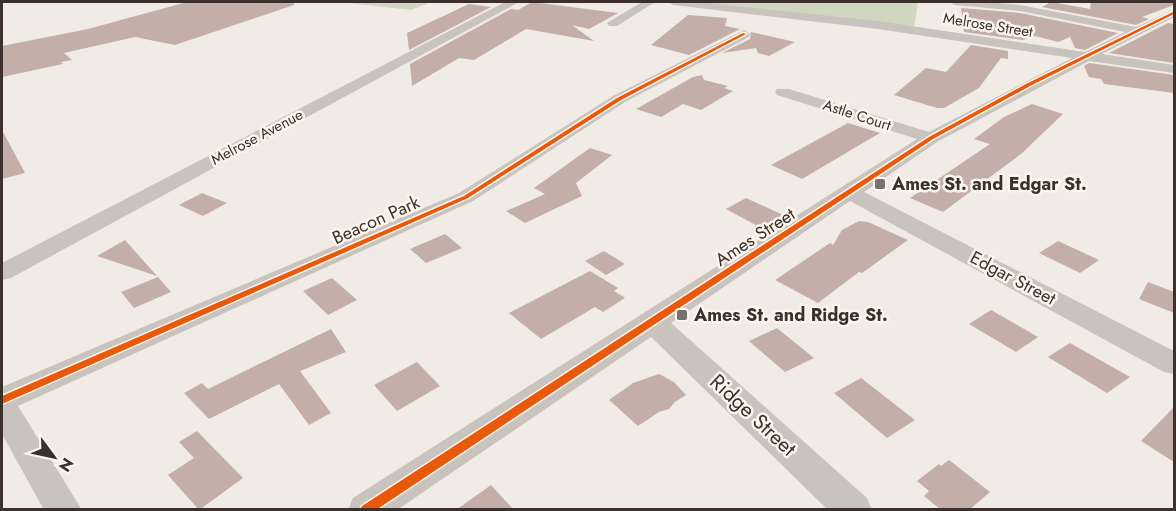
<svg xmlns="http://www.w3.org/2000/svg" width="1176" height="511" font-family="Jost,sans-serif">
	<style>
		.green { fill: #d1d6bf }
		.building { fill: #c3afa7 }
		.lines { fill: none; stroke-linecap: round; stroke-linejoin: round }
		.minor { fill: #c9c3be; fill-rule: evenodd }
		.cycleway-casing { stroke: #fbf5ee; stroke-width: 3 }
		.cycleway { fill: #e8590c; fill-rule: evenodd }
		.poi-dot { fill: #7a716c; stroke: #fbf5ee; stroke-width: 2 }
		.labels { text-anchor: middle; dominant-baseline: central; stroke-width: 5; stroke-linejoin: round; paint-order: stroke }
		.far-street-label { font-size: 15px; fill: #3b302b; stroke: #fbf5ee }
		.poi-label { font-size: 18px; font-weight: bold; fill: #3b302b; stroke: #fbf5ee; text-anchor: start }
		.street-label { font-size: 18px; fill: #3b302b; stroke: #fbf5ee }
		.near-street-label { font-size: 21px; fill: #3b302b; stroke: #fbf5ee }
	</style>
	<rect width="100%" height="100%" fill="#f0ebe5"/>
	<path class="green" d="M339,2H431L411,10Z
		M692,2H918L914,27Z"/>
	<path class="building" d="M187,2H294V5L175,45L135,37L64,53L72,60L61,62L63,64L2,77V46L88,29Z
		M532,2L618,13L589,29L572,25L594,41L526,29L474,60L459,58L412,86L410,64L511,9L518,10Z
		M1051,2L1090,9L1091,2H1174V5L1142,17L1149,19L1136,25L1042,7Z
		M469,4L491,7L409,50L407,33Z
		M961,8L1020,13L1118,33L1085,50L1075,48L1070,37L1058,42L1035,36L1023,40L964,32Z
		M688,15L727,18L725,26L740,29L689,55L651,45Z
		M1168,23L1174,24V63L1109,53Z
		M751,32L769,36L795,42L769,56L758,53L756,48L722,53L750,39Z
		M971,45L1008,51V59L1001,58L979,88L944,108H937L894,95L926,68L946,72Z
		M1089,63L1174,75V93L1104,84L1101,79L1089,77L1084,66Z
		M702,75L704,80L728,86L724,88L733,91L701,110L683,104L661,117L636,109L693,77Z
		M1032,104L1063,114L1021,154L943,212L910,198L990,144L974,139L1004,117Z
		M848,123L880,133L802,179L771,165Z
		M2,130L25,173L2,179Z
		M590,148L612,155L576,183L582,196L525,223L506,211L545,194L534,188Z
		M202,193L227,203L203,216L179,205Z
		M746,198L783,215L761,228L726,209Z
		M859,221L868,222L908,240L862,273L859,272L818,303L775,280L830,243L833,245L842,230Z
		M445,234L462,248L426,263L410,249Z
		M125,240L157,276L97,256Z
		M1058,241L1099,260L1080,273L1039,253Z
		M604,251L625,264L606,275L585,261Z
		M590,271L618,288L614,291L625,298L603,312L595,307L541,339L509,313Z
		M158,277L171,292L134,308L121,292Z
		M332,278L357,300L328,315L303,291Z
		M1148,282L1174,292V313L1139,299Z
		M991,310L1038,337L1016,352L969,324Z
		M777,328L814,358L785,372L749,341Z
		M331,329L346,352L300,371L331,413L309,425L279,384L209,419L184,393L202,383L208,389Z
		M1070,343L1130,377L1107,393L1048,357Z
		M417,362L440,386L397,411L374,385Z
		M659,374L674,382L686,395L675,402L669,409L659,412L638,426L609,400L633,383Z
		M861,378L915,420L887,438L834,393Z
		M1174,407V462L1141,441Z
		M197,431L243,478L199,510L168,475L194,458L179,442Z
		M949,460L990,492L969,510H941L924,496L929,491L917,481L939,464L941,466Z
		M491,485L514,510H456Z"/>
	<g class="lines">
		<path class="minor" d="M505,2H519L11,278L2,280V263Z
			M642,2H655L617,26H609L607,23Z
			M668,2H699L878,21L1085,52L1125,32L1020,11L955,5L949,2H987L1020,5L1136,27L1174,10V17L1102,54L1174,65V73L1089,61L937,142L864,192L1174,351V374L1164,372L850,201L671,323L867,498L872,510H828L651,337L397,510H348L353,498L917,139L777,95L775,92L777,89H789L929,132L1072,58L878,29L673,5Z
			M744,30L750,34L749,37L625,102L473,201L18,406L82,510H44L2,434V387L459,193L613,96Z"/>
		<g class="cycleway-casing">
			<path id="cycleway" d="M1173,12H1174V14L1030,86L933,139L376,510H360L362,506L929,137L1026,84Z
				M743,33L746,34L621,100L468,198L2,404V396L464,196L617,98Z"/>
		</g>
		<use href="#cycleway" class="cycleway"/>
	</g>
	<g class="poi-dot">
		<rect x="874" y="178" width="12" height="12" rx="3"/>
		<rect x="676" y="309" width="12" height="12" rx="3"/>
	</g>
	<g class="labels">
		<g class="far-street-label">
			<text transform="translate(988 25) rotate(9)">Melrose Street</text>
			<text transform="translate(857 115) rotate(18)">Astle Court</text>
			<text transform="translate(257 137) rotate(-28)">Melrose Avenue</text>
		</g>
		<g class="poi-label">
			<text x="892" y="184">Ames St. and Edgar St.</text>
			<text x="694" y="315">Ames St. and Ridge St.</text>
		</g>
		<g class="street-label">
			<text transform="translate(376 220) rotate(-24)">Beacon Park</text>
			<text transform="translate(755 237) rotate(-33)">Ames Street</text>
			<text transform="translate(1013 278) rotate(28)">Edgar Street</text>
		</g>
		<g class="near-street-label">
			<text transform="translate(753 415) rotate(43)">Ridge Street</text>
		</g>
	</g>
	<rect width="1176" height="511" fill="none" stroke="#3b302b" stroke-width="6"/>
	<g transform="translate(54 457) rotate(123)" stroke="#fbf5ee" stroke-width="4.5" paint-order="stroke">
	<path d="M0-4.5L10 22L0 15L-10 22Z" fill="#3b302b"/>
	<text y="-9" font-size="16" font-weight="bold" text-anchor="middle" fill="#3b302b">N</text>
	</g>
</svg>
